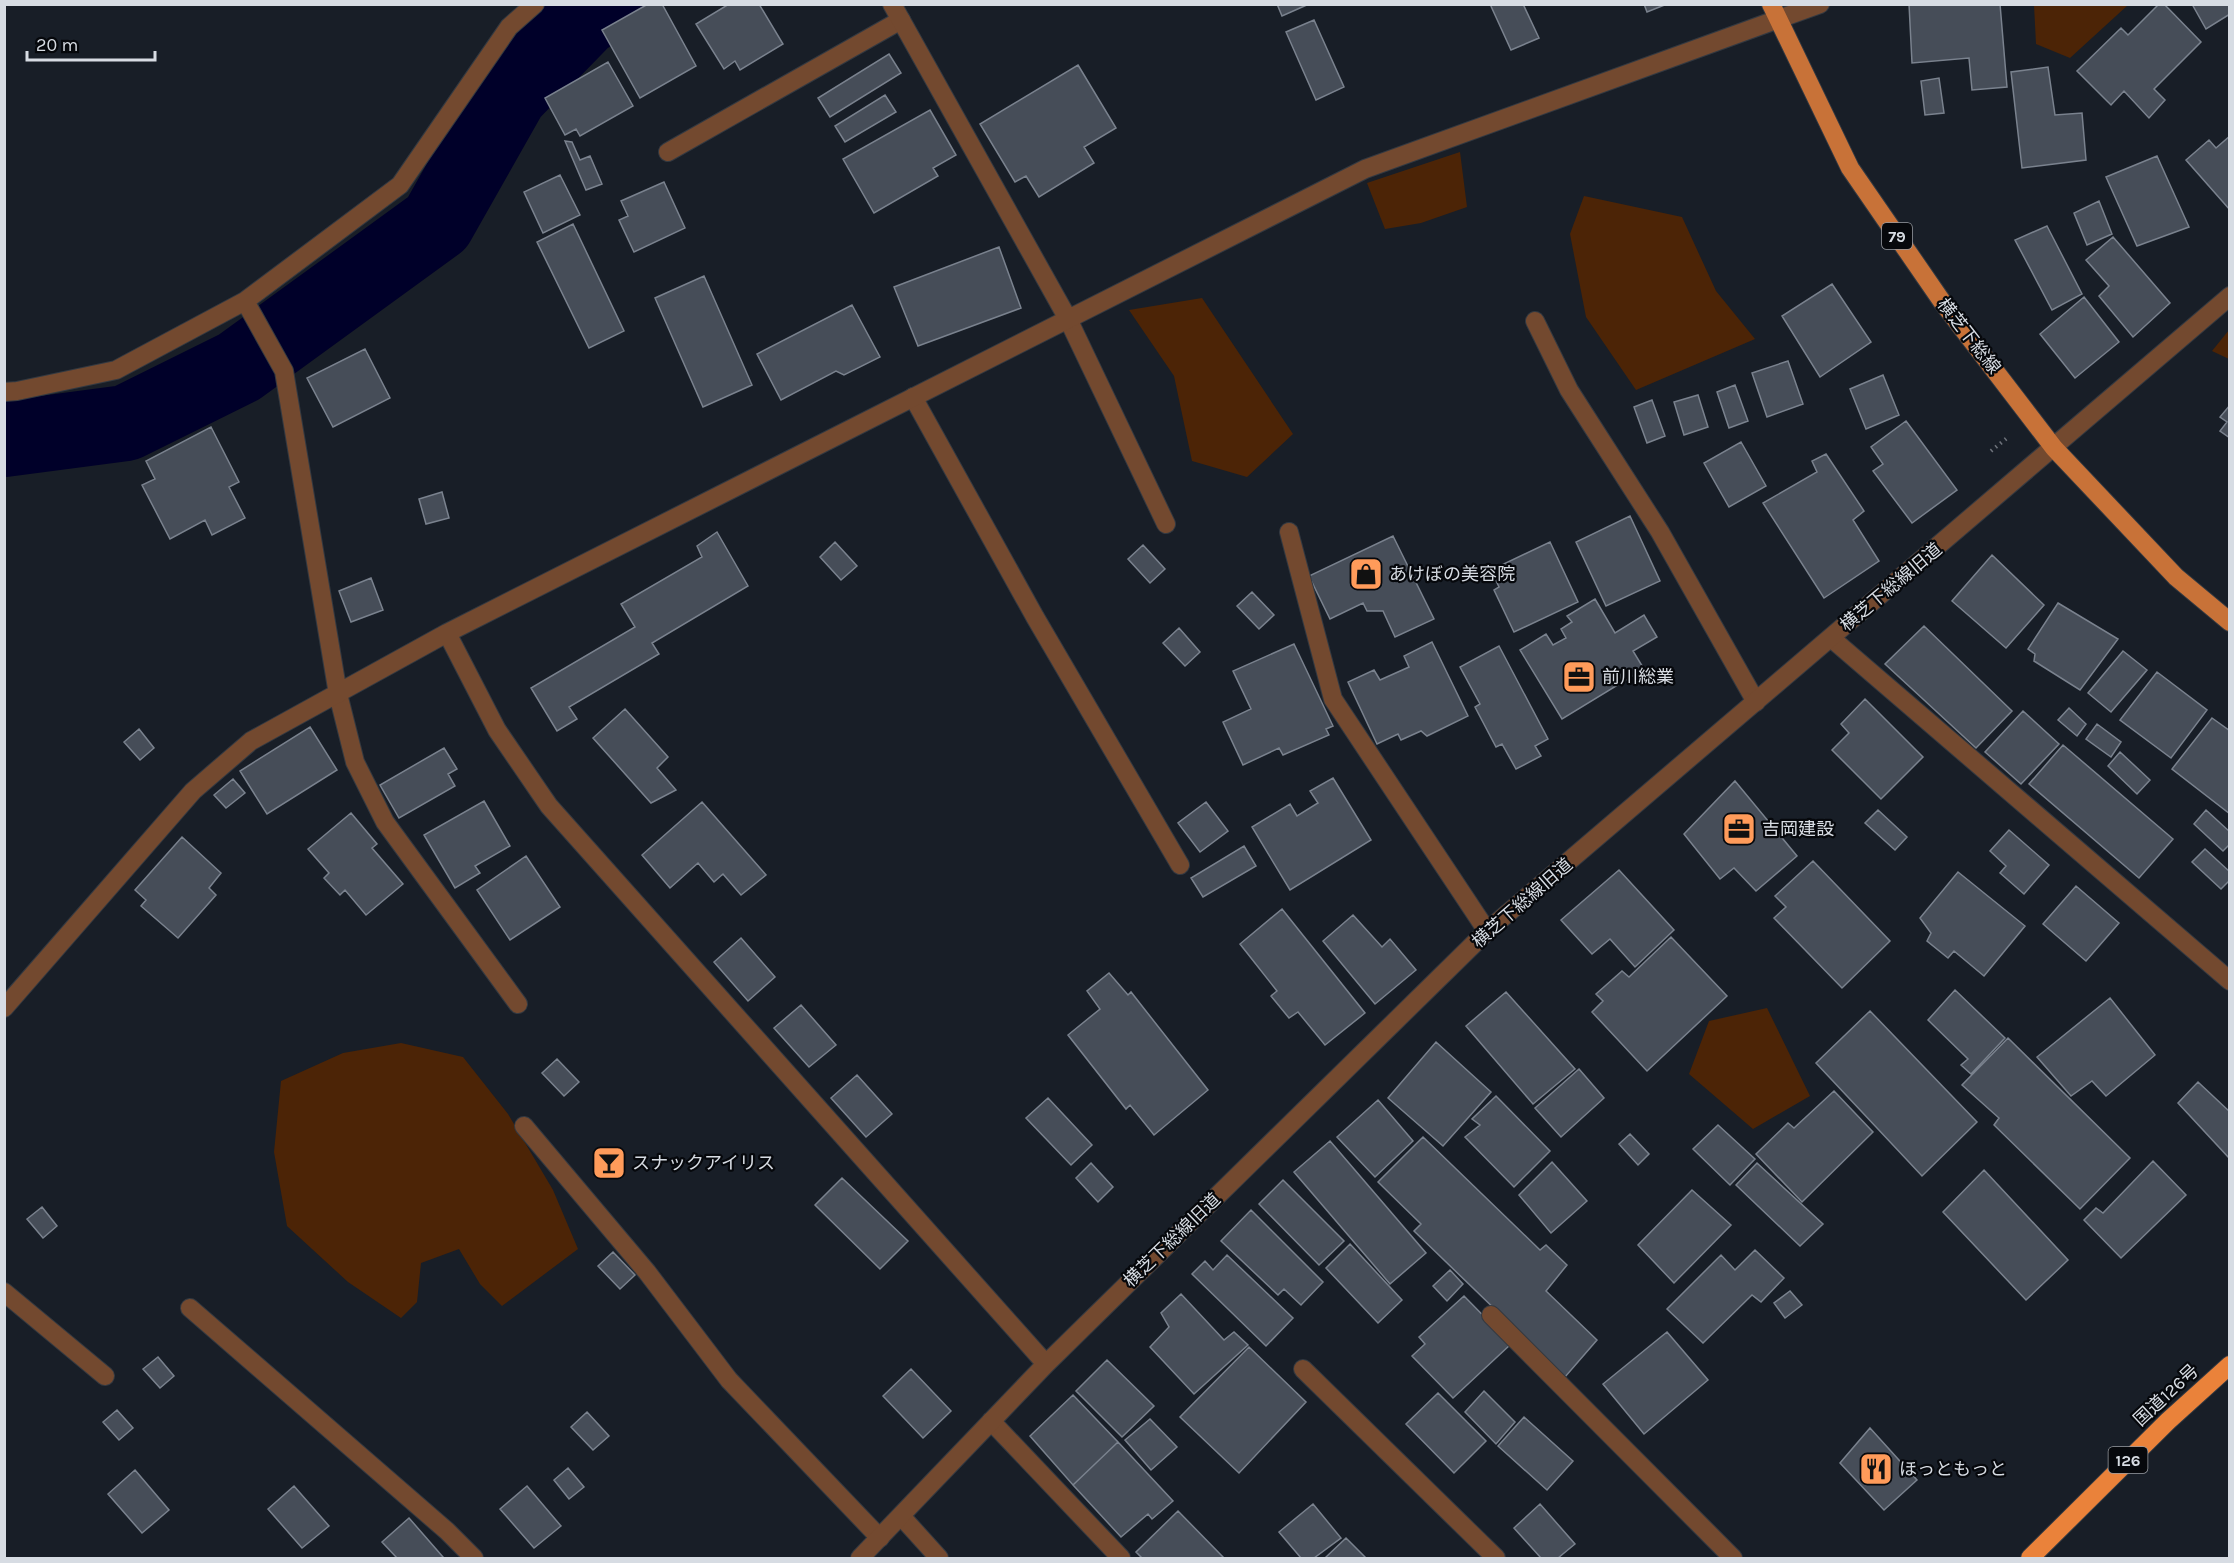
<svg xmlns="http://www.w3.org/2000/svg" width="2234" height="1563" font-family="Karla,'Noto Sans JP',sans-serif">
	<style>
		.green { fill: #4c2406 }
		.lines { fill: none; stroke-linecap: round; stroke-linejoin: round }
		.river { stroke: #000029; stroke-width: 76 }
		.building { fill: #464d58; stroke: #7a828e; stroke-width: 1.5 }
		.lane-casing { stroke: #333941; stroke-width: 20 }
		.street-casing { stroke: #333941; stroke-width: 20 }
		.primary-casing { stroke: #333941; stroke-width: 20 }
		.highway-casing { stroke: #333941; stroke-width: 20 }
		.path { stroke: #6e737b; stroke-width: 4; stroke-dasharray: 1.5 4.5; stroke-linecap: butt }
		.lane { stroke: #73492f; stroke-width: 18 }
		.street { stroke: #73492f; stroke-width: 18 }
		.primary { stroke: #c87238; stroke-width: 18 }
		.highway { stroke: #ea823a; stroke-width: 18 }
		.labels { text-anchor: middle; dominant-baseline: central; stroke-width: 4.5; stroke-linejoin: round; paint-order: stroke }
		.shield { fill: #06080c; stroke: #989ca2; stroke-width: 1.5 }
		.shield-label { font-size: 16px; font-weight: bold; fill: #d7dce3 }
		.street-label { font-size: 18px; fill: #d7dce3; stroke: #06080c }
		.poi-label { font-size: 18px; fill: #d7dce3; stroke: #06080c; text-anchor: start }
	</style>
	<rect width="100%" height="100%" fill="#181e27"/>
	<path class="green" d="M2034,5V4L2128,5L2070,58L2036,44Z
		M1460,152L1467,207L1421,223L1385,229L1367,183Z
		M1584,196L1682,217L1716,291L1755,339L1636,390L1586,317L1570,234Z
		M1202,298L1293,434L1247,477L1192,461L1174,376L1129,310Z
		M2229,330V359L2212,351Z
		M1767,1008L1810,1096L1753,1129L1689,1074L1709,1021Z
		M401,1043L463,1057L508,1114L553,1190L578,1249L502,1306L480,1284L459,1249L421,1263L417,1302L401,1318L348,1282L287,1226L274,1152L281,1081L343,1053Z"/>
	<g class="lines">
		<path class="river" d="M4,439L126,423L239,367L437,223L510,94L584,18L608,4"/>
	</g>
	<path class="building" d="M648,4H662L696,66L640,98L602,30Z
		M729,4H759L783,44L740,70L735,61L724,69L696,24Z
		M1277,4H1309L1282,16Z
		M1490,4H1523L1539,38L1511,50Z
		M1644,4H1667L1647,12Z
		M1909,4H2000L2007,87L1972,90L1969,58L1912,63Z
		M2159,4H2164L2201,42L2154,89L2165,100L2149,118L2124,91L2111,105L2077,71L2121,28L2128,35Z
		M2192,4H2230V14L2206,29Z
		M1314,20L1344,87L1316,100L1286,32Z
		M889,54L901,73L830,117L818,98Z
		M608,62L633,106L580,136L576,129L565,135L545,98Z
		M1078,65L1116,128L1084,147L1094,163L1039,197L1026,176L1015,182L980,124Z
		M2048,67L2055,115L2082,113L2086,160L2022,168L2011,72Z
		M1939,78L1944,113L1925,115L1921,81Z
		M885,95L896,112L845,142L835,126Z
		M930,110L956,155L933,168L938,176L874,213L843,159Z
		M2230,136V210L2186,160L2209,140L2216,148Z
		M565,141L572,142L580,160L590,156L602,184L586,190Z
		M2157,156L2189,227L2137,246L2106,177Z
		M560,175L580,215L543,233L524,192Z
		M664,182L685,228L634,252L619,220L628,216L621,201Z
		M2099,201L2112,234L2087,245L2074,213Z
		M573,224L624,331L589,348L537,242Z
		M2047,226L2082,294L2052,310L2015,240Z
		M2113,237L2170,303L2133,337L2099,296L2109,286L2086,260Z
		M999,247L1021,308L918,346L894,287Z
		M704,276L752,385L703,407L655,298Z
		M1832,284L1871,342L1820,377L1782,316Z
		M2084,297L2119,342L2075,378L2040,334Z
		M852,305L880,357L844,375L836,371L781,400L757,354Z
		M365,349L390,398L333,427L307,378Z
		M1788,361L1803,404L1767,417L1752,373Z
		M1883,375L1899,415L1866,429L1850,389Z
		M1735,385L1748,421L1729,428L1717,392Z
		M1698,395L1708,427L1684,435L1674,402Z
		M1652,400L1665,436L1647,443L1634,407Z
		M2230,405V438L2220,431L2227,422L2220,417Z
		M1906,421L1957,490L1912,523L1873,471L1883,464L1871,447Z
		M211,427L239,482L229,487L245,518L212,535L205,520L170,539L142,485L155,479L146,461Z
		M1741,442L1766,486L1729,507L1704,463Z
		M1826,454L1864,511L1853,520L1879,561L1824,598L1763,503L1817,472L1812,461Z
		M442,492L449,518L426,524L419,499Z
		M1630,516L1660,581L1606,606L1576,542Z
		M717,532L748,586L652,643L659,654L569,707L577,719L557,731L531,688L635,627L621,604L702,557L697,546Z
		M1393,536L1434,619L1395,637L1383,611H1367L1363,603L1330,619L1309,576Z
		M835,542L857,566L841,580L820,557Z
		M1550,542L1578,602L1514,632L1494,590L1499,587L1491,570Z
		M1143,545L1165,569L1150,583L1128,559Z
		M1992,555L2044,605L2006,648L1952,601Z
		M371,578L383,610L351,622L339,591Z
		M1252,592L1274,615L1259,629L1237,606Z
		M1595,599L1615,633L1644,615L1657,637L1633,651L1644,669L1562,719L1520,650L1546,634L1553,645L1566,638L1561,629L1572,622L1567,616Z
		M2058,603L2118,639L2080,690L2034,661L2035,654L2028,649Z
		M1924,626L2012,711L1976,748L1885,664Z
		M1179,628L1200,652L1185,666L1163,643Z
		M1432,642L1468,716L1427,736L1421,731L1401,740L1398,734L1377,744L1348,682L1374,670L1380,680L1409,667L1404,656Z
		M1294,644L1333,726L1326,729L1329,735L1283,755L1279,748L1243,765L1223,722L1251,709L1233,671Z
		M1499,646L1548,739L1535,746L1541,756L1516,769L1502,744L1496,747L1475,707L1480,704L1460,667Z
		M2123,651L2147,670L2111,712L2088,693Z
		M2157,672L2207,710L2171,758L2120,720Z
		M1865,699L1923,757L1881,799L1832,750L1849,733L1841,724Z
		M2069,708L2086,724L2077,736L2058,720Z
		M625,709L668,757L657,768L676,790L651,803L593,738Z
		M2023,711L2059,744L2021,784L1985,752Z
		M2212,718L2230,731V814L2172,769Z
		M2097,724L2121,742L2111,757L2086,739Z
		M310,727L337,770L267,814L240,771Z
		M139,729L154,748L140,760L124,742Z
		M2063,745L2173,839L2139,878L2029,784Z
		M444,748L457,769L448,774L455,786L399,818L380,785Z
		M2120,752L2150,780L2137,794L2108,766Z
		M1333,778L1371,840L1290,890L1252,827L1290,804L1297,816L1318,803L1310,791Z
		M233,779L245,793L226,808L214,795Z
		M1735,781L1797,856L1756,891L1734,868L1720,879L1684,834Z
		M484,801L510,846L475,866L480,873L455,888L424,835Z
		M702,802L766,875L741,895L723,874L714,882L698,863L670,888L642,855Z
		M1206,802L1228,831L1200,852L1178,823Z
		M1878,810L1907,837L1895,850L1865,823Z
		M2206,810L2230,832V844L2223,851L2194,824Z
		M351,813L377,844L372,848L403,884L366,915L345,890L340,895L324,878L329,873L308,849Z
		M2009,830L2049,865L2024,894L2000,873L2006,866L1990,851Z
		M182,837L221,873L209,888L216,895L178,938L141,906L146,900L135,890Z
		M1244,846L1256,866L1203,897L1191,878Z
		M2205,849L2230,872V880L2221,889L2192,862Z
		M526,856L560,907L510,940L477,890Z
		M1813,861L1890,941L1842,988L1774,918L1786,907L1775,896Z
		M1619,870L1674,930L1635,967L1610,939L1592,954L1561,920Z
		M1958,872L2025,926L1984,976L1954,951L1948,958L1927,941L1931,933L1920,918Z
		M2076,886L2119,923L2086,961L2043,924Z
		M1282,909L1365,1013L1325,1045L1298,1012L1289,1018L1271,996L1277,991L1240,944Z
		M1353,915L1382,947L1390,939L1416,970L1375,1004L1323,941Z
		M1671,937L1727,996L1647,1071L1592,1012L1603,1001L1596,994L1622,971L1629,977Z
		M741,938L775,977L748,1001L714,962Z
		M1109,973L1128,995L1131,992L1208,1090L1154,1135L1130,1105L1126,1109L1068,1035L1100,1009L1087,991Z
		M1955,990L2005,1038L1971,1074L1961,1065L1968,1059L1928,1020Z
		M1506,992L1575,1069L1533,1104L1466,1026Z
		M2110,998L2155,1055L2106,1096L2092,1081L2071,1096L2037,1057Z
		M801,1005L836,1045L809,1067L774,1028Z
		M1870,1011L1977,1122L1922,1176L1816,1063Z
		M2008,1038L2130,1158L2080,1209L1994,1125L1999,1118L1962,1085Z
		M1436,1042L1491,1092L1443,1146L1388,1098Z
		M557,1059L579,1082L564,1096L542,1073Z
		M1579,1069L1604,1098L1561,1137L1535,1108Z
		M857,1075L892,1114L866,1137L831,1098Z
		M2198,1082L2230,1112V1159L2178,1103Z
		M1834,1091L1873,1132L1802,1202L1756,1154L1788,1123L1794,1128Z
		M1496,1096L1550,1151L1514,1187L1465,1137L1480,1125L1472,1119Z
		M1048,1098L1092,1145L1071,1165L1026,1118Z
		M1378,1100L1413,1141L1375,1177L1337,1137Z
		M1718,1125L1755,1159L1730,1185L1693,1149Z
		M1630,1134L1649,1154L1638,1165L1619,1144Z
		M1423,1137L1540,1250L1546,1245L1567,1265L1546,1291L1597,1340L1565,1377L1414,1231L1421,1224L1378,1182Z
		M1330,1141L1426,1253L1390,1284L1294,1172Z
		M2153,1161L2186,1195L2121,1258L2084,1220L2096,1208L2103,1213Z
		M1552,1162L1587,1201L1551,1233L1519,1195Z
		M1091,1163L1113,1187L1098,1202L1076,1178Z
		M1757,1163L1823,1224L1800,1246L1736,1185Z
		M1984,1170L2068,1260L2026,1300L1943,1212Z
		M842,1178L908,1241L880,1269L815,1205Z
		M1283,1180L1344,1241L1319,1265L1259,1204Z
		M1692,1190L1731,1225L1674,1283L1638,1245Z
		M42,1207L57,1226L43,1238L27,1219Z
		M1251,1210L1323,1282L1301,1305L1284,1289L1278,1295L1221,1241Z
		M1350,1244L1402,1300L1378,1323L1326,1268Z
		M1755,1250L1784,1278L1761,1302L1752,1295L1703,1343L1667,1309L1721,1255L1735,1270Z
		M613,1252L635,1275L620,1289L598,1266Z
		M1227,1255L1293,1318L1266,1346L1192,1274L1205,1261L1213,1270Z
		M1450,1270L1463,1284L1447,1301L1433,1286Z
		M1790,1291L1802,1305L1785,1318L1774,1303Z
		M1181,1294L1224,1340L1234,1332L1248,1345L1194,1394L1150,1347L1169,1327L1161,1313Z
		M1464,1296L1511,1344L1453,1398L1412,1356L1425,1344L1419,1337Z
		M1667,1332L1708,1380L1644,1434L1603,1384Z
		M1249,1347L1306,1402L1239,1473L1180,1417Z
		M158,1357L174,1376L160,1388L143,1369Z
		M1107,1360L1154,1406L1122,1437L1076,1391Z
		M911,1369L951,1411L923,1438L883,1396Z
		M1484,1391L1515,1422L1496,1444L1465,1412Z
		M1438,1393L1486,1441L1454,1473L1406,1424Z
		M1073,1395L1118,1442L1073,1485L1030,1436Z
		M117,1410L133,1428L119,1440L103,1422Z
		M587,1412L609,1436L593,1450L571,1427Z
		M1524,1417L1573,1461L1547,1490L1498,1446Z
		M1150,1419L1177,1447L1151,1470L1125,1440Z
		M1870,1428L1917,1480L1884,1510L1840,1463Z
		M1118,1442L1173,1501L1152,1519L1148,1514L1121,1537L1073,1485Z
		M568,1468L584,1487L569,1499L554,1480Z
		M135,1470L169,1510L142,1533L108,1494Z
		M294,1486L329,1526L302,1548L268,1509Z
		M527,1486L561,1526L534,1548L500,1509Z
		M1313,1504L1341,1538L1314,1558H1301L1279,1532Z
		M1540,1504L1575,1544L1558,1558H1541L1514,1528Z
		M1178,1511L1224,1558H1142L1136,1552Z
		M409,1518L443,1557L442,1558H397L382,1542Z
		M1346,1538L1366,1558H1325Z"/>
	<g class="lines">
		<g class="lane-casing">
			<path id="lane" d="M668,152L901,20
				M1068,319L1166,524
				M1535,321L1569,390L1660,532L1756,702
				M913,397L1035,617L1180,865
				M1831,638L2230,981
				M338,694L355,762L385,822L518,1004
				M524,1126L647,1272L729,1380L880,1538
				M4,1292L105,1376
				M190,1308L447,1531L474,1558
				M1491,1315L1733,1558
				M1303,1369L1496,1558
				M991,1421L1121,1558
				M901,1516L939,1558"/>
		</g>
		<g class="street-casing">
			<path id="street" d="M892,4L1068,319
				M245,301L284,371L338,694
				M4,392L17,391L116,370L245,301L400,185L509,27L535,4
				M1289,532L1333,699L1487,931
				M447,633L497,730L549,806L1046,1364
				M4,1008L193,791L251,741L447,633L1365,169L1820,4
				M860,1558L1046,1364L1487,931L2230,296"/>
		</g>
		<g class="primary-casing">
			<path id="primary" d="M1771,4L1850,168L1943,303L2054,448L2176,577L2230,622"/>
		</g>
		<g class="highway-casing">
			<path id="highway" d="M2030,1558L2168,1421L2230,1365"/>
		</g>
		<path class="path" d="M1991,451L2007,438"/>
		<use href="#lane" class="lane"/>
		<use href="#street" class="street"/>
		<use href="#primary" class="primary"/>
		<use href="#highway" class="highway"/>
	</g>
	<defs>
		<g id="shop-square" transform="scale(1.725)"><rect x="-9" y="-9" width="18" height="18" rx="4" fill="#ff9b5a" stroke="#06080c"/><path d="M-5-2.5h2.3a2.7 3.5 0 0 1 5.4 0H5L5.5 6h-11ZM-1.5-2.5h3a1.5 2.3 0 0 0-3 0Z" fill="#111"/></g>
		<g id="office-square" transform="scale(1.725)"><rect x="-9" y="-9" width="18" height="18" rx="4" fill="#ff9b5a" stroke="#06080c"/><path d="M-6-3h4V-5.5h4V-3h4V5H-6ZM-1-4.5V-3h2v-1.5ZM-6 0V1H6V0Z" fill="#111"/></g>
		<g id="bar-square" transform="scale(1.725)"><rect x="-9" y="-9" width="18" height="18" rx="4" fill="#ff9b5a" stroke="#06080c"/><path d="M-6-5H6L.8 .8V4.5H3.5V6h-7V4.5H-.8V.8Z" fill="#111"/></g>
		<g id="restaurant-square" transform="scale(1.725)"><rect x="-9" y="-9" width="18" height="18" rx="4" fill="#ff9b5a" stroke="#06080c"/><path d="M-5-6h1v4h1v-4h1v4h1v-4h1v5L-1.5 .5V6h-2V.5L-5-1ZM5-6V6H3V1.5H1.5Q1.5-4 5-6Z" fill="#111"/></g>
	</defs>
	<g fill-rule="evenodd">
		<use href="#shop-square" x="1366" y="574"/>
		<use href="#office-square" x="1579" y="677"/>
		<use href="#office-square" x="1739" y="829"/>
		<use href="#bar-square" x="609" y="1163"/>
		<use href="#restaurant-square" x="1876" y="1469"/>
	</g>
	<g class="labels">
		<g class="shield">
			<rect x="1882" y="223" width="30" height="26" rx="4.5"/>
			<rect x="2108.5" y="1447" width="39" height="26" rx="4.5"/>
		</g>
		<g class="shield-label">
			<text x="1897" y="236">79</text>
			<text x="2128" y="1460">126</text>
		</g>
		<g class="street-label">
			<text transform="translate(1969 336) rotate(52)">横芝下総線</text>
			<text transform="translate(1891 587) rotate(-40)">横芝下総線旧道</text>
			<text transform="translate(1522 903) rotate(-41)">横芝下総線旧道</text>
			<text transform="translate(1172 1240) rotate(-44)">横芝下総線旧道</text>
			<text transform="translate(2166 1395) rotate(-43)">国道126号</text>
		</g>
		<g class="poi-label">
			<text x="1389" y="574">あけぼの美容院</text>
			<text x="1602" y="677">前川総業</text>
			<text x="1762" y="829">吉岡建設</text>
			<text x="632" y="1163">スナックアイリス</text>
			<text x="1899" y="1469">ほっともっと</text>
		</g>
	</g>
	<rect width="2234" height="1563" fill="none" stroke="#d7dce3" stroke-width="12"/>
	<path d="M27 51v9h128v-9" fill="none" stroke="#d7dce3" stroke-width="3"/>
	<text x="36" y="51" font-size="18" fill="#d7dce3" stroke="#06080c" stroke-width="4.5" paint-order="stroke">20 m</text>
</svg>
